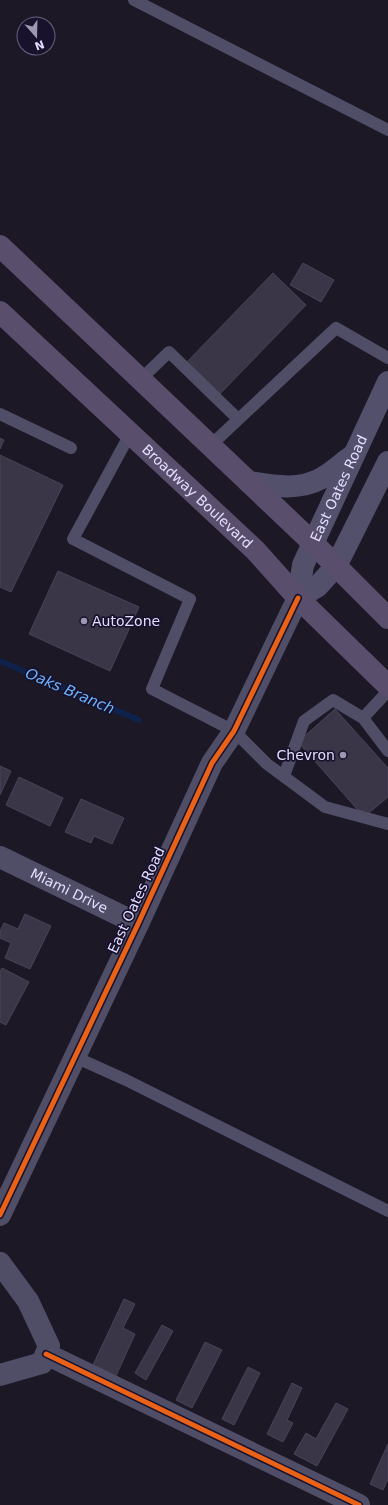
<svg xmlns="http://www.w3.org/2000/svg" width="388" height="1505" font-family="'DejaVu Sans',sans-serif">
	<style>
		.lines { fill: none; stroke-linecap: round; stroke-linejoin: round }
		.stream { stroke: #0f224b; stroke-width: 6 }
		.building { fill: #3b3647; stroke: #494358 }
		.service { stroke: #504d67; stroke-width: 12 }
		.minor { stroke: #504d67; stroke-width: 22 }
		.tertiary { stroke: #504d67; stroke-width: 22 }
		.secondary { stroke: #53506c; stroke-width: 22 }
		.primary { stroke: #594e6b; stroke-width: 22 }
		.cycleway-casing { stroke: #18122c; stroke-width: 8 }
		.cycleway { stroke: #ea6118; stroke-width: 5 }
		.poi-dot { fill: #9d98b3; stroke: #18122c; stroke-width: 1.5 }
		.labels { text-anchor: middle; dominant-baseline: central; stroke-width: 3.5; stroke-linejoin: round; paint-order: stroke }
		.street-label { font-size: 14px; fill: #e3ddff; stroke: #18122c }
		.poi-label { font-size: 14px; fill: #e3ddff; stroke: #18122c; text-anchor: start }
		.water-label { font-size: 15px; font-style: italic; fill: #6cb3fe; stroke: #18122c }
	</style>
	<rect width="100%" height="100%" fill="#1c1826"/>
	<g class="lines">
		<path class="stream" d="M0,661L139,720"/>
	</g>
	<path class="building" d="M303,263L334,280L321,302L290,285Z
		M273,273L306,305L218,396L185,364Z
		M0,438L4,440L0,449Z
		M0,455L63,485L11,592L0,587Z
		M58,571L139,607L110,671L29,634Z
		M335,709L388,768V797L364,817L298,742Z
		M0,766L11,771L0,795Z
		M19,777L63,798L50,826L6,805Z
		M81,799L124,818L112,844L94,836L91,843L65,832Z
		M25,914L51,926L30,969L5,958L11,943L0,938V931L4,923L18,929Z
		M2,968L29,982L6,1025L0,1022V972Z
		M124,1299L135,1304L123,1328L135,1334L116,1376L93,1365Z
		M162,1325L173,1331L146,1380L135,1373Z
		M205,1342L222,1350L192,1408L176,1400Z
		M248,1367L260,1373L234,1425L222,1419Z
		M292,1383L302,1388L287,1420L293,1423L283,1442L267,1434Z
		M336,1403L348,1409L317,1466L294,1454L306,1433L316,1439Z
		M388,1444V1479L383,1490L370,1484Z"/>
	<g class="lines">
		<path class="service" d="M134,0L388,130
			M141,379L169,352L238,419
			M0,414L71,448
			M130,434L73,539L190,599L152,689L234,731L267,764L325,807L388,824
			M211,445L336,328L388,358
			M388,691L363,718L388,751
			M284,776L304,721L333,700L363,718
			M75,1057L126,1080L388,1211"/>
		<g class="minor">
			<path id="s1" d="M0,857L138,924"/>
			<path d="M0,1263L28,1301L49,1346L42,1363L0,1375"/>
			<path d="M46,1354L359,1505"/>
		</g>
		<path class="tertiary" d="M0,1215L138,924L212,763L234,731L298,598"/>
		<g class="secondary">
			<path d="M249,482C274,486 299,491 322,478C333,472 342,463 352,456"/>
			<path id="s2" d="M298,598L303,565L388,382"/>
			<path d="M298,598L318,586L336,566L388,462"/>
		</g>
		<g class="primary">
			<path d="M0,246L313,543L388,618"/>
			<path id="s3" d="M0,312L255,550L298,598L388,686"/>
		</g>
		<g class="cycleway-casing">
			<path id="cycleway" d="M0,1215L138,924L212,763L234,731L298,598
				M46,1354L359,1505"/>
		</g>
		<use href="#cycleway" class="cycleway"/>
	</g>
	<g class="poi-dot">
		<circle cx="84" cy="621" r="4"/>
		<circle cx="343" cy="755" r="4"/>
	</g>
	<g class="labels">
		<g class="street-label">
			<text stroke="none"><textPath href="#s2" startOffset="118">East Oates Road</textPath></text>
			<text stroke="none"><textPath href="#s3" startOffset="270">Broadway Boulevard</textPath></text>
			<text stroke="none"><textPath href="#s1" startOffset="77">Miami Drive</textPath></text>
			<text transform="translate(136 900) rotate(-65)">East Oates Road</text>
		</g>
		<g class="poi-label">
			<text x="92" y="621">AutoZone</text>
			<text x="335" y="755" text-anchor="end">Chevron</text>
		</g>
		<g class="water-label">
			<text transform="translate(70 691) rotate(23)">Oaks Branch</text>
		</g>
	</g>
	<g transform="translate(36 36) rotate(160)"><circle r="19" fill="#18122c" stroke="#696380"/>
	<path d="M0-3L7 15L0 10L-7 15Z" fill="#9d98b3"/>
	<text y="-6" font-size="11" font-weight="bold" text-anchor="middle" fill="#e3ddff">N</text>
	</g>
</svg>
